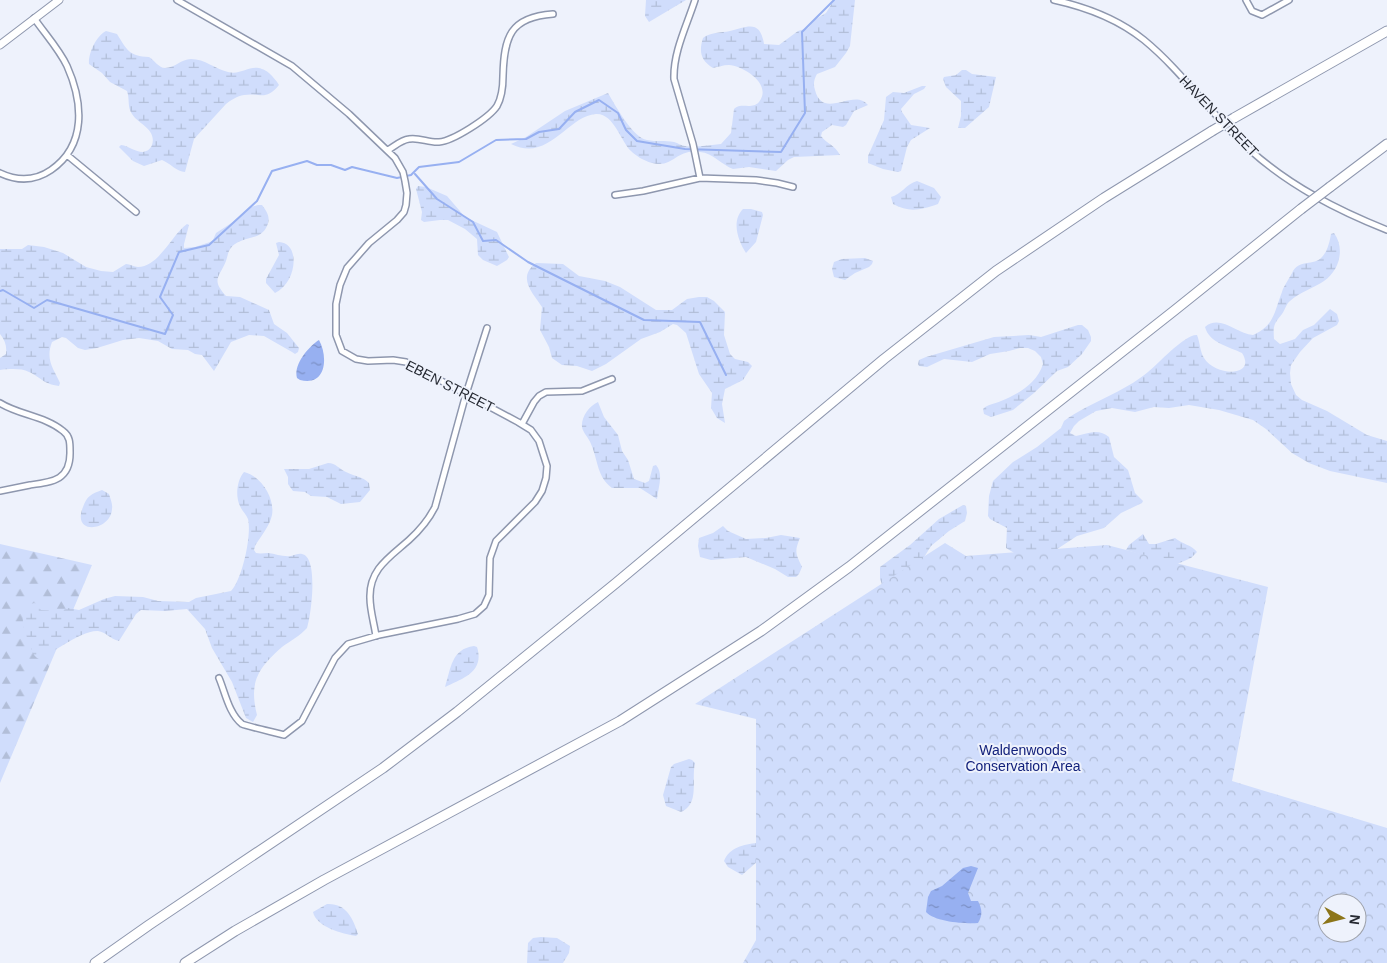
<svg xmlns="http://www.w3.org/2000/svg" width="1387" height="963" font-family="Helvetica,sans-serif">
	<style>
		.forest { fill: url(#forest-firs) }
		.wetland { fill: url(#wetland-marsh) }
		.park { fill: url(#park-crowns); fill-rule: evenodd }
		.water { fill: url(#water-ripples) }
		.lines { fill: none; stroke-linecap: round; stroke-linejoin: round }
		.stream { stroke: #97b0f1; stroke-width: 2 }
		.minor-casing { stroke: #8e97ae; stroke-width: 8 }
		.secondary-casing { stroke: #8e97ae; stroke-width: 9 }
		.motorway-casing { stroke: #8e97ae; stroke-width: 11 }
		.minor { stroke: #fff; stroke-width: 5 }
		.secondary { stroke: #fff; stroke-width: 7 }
		.motorway { stroke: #fff; stroke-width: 9 }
		.motorway-bridge-casing { stroke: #8e97ae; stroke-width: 11; stroke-linecap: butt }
		.motorway-bridge { stroke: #fff; stroke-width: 9 }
		.labels { text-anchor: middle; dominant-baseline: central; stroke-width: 4; stroke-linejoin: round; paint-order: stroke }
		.street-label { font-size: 14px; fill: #252932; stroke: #eef2fc }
		.park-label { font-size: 14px; fill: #13217c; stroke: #eef2fc }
	</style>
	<defs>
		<pattern id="forest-firs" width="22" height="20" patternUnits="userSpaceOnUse" patternTransform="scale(1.25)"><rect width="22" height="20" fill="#d0ddfc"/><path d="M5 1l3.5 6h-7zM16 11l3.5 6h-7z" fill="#b2bed8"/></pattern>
		<pattern id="wetland-marsh" width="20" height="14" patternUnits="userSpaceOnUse" patternTransform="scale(1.25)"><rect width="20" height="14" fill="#d0ddfc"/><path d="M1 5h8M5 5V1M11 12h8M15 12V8" fill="none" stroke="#b2bed8"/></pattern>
		<pattern id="park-crowns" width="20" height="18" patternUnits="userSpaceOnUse" patternTransform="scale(1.25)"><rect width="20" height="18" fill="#d0ddfc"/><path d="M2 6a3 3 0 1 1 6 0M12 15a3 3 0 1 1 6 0" fill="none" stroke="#b2bed8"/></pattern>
		<pattern id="water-ripples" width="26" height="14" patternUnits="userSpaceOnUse" patternTransform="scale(1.25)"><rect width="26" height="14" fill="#97b0f1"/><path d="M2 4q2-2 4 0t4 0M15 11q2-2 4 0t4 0" fill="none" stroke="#7b8fc4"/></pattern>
	</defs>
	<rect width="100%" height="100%" fill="#eef2fc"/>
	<path class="forest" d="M0,544L92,565L0,783Z"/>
	<path class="wetland" d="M646,0H686L649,22L645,16Z
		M834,0H855L850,46L846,53L835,67L817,74C814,79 813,84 815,90C823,121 854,87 868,105L854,111L846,125L843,127L832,125L822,132L821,136C827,144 835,145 840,155L794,157L788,160L776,171L749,167L733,169C722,165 713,153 700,152C671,148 674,176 640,158C637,156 633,153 631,151C621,142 614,113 596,114C567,116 549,163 511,144L526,137L565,111L608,93C615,105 633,138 647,140C656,142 665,140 674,142C678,143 682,146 685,146C696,148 710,145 721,144L731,133L734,109C741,102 752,110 759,102C773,84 743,66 729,65C723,65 718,67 713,68C700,60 699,51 703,38C710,32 721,33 730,31C747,27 760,19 764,44L779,45L798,31L808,28L816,19L826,13Z
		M106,31L117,34C127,50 129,56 149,57C154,60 159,68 165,68C175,68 181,59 191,59C205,59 215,69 228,72C244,76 252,60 269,73C273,77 276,80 279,85C265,102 260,92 244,95C237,96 231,100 226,104L194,139L185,172C177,172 170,163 162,160L144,166L133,161L119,147L121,145C129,146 135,152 143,152C148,151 150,149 152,145C157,129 138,124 132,114C127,107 130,99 127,91L110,82L102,73L89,64C88,54 96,36 106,31Z
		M962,70H966L972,74L996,77L989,107L965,128H958L961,116V101L946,87L943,79L944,77L956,75Z
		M922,86H926L924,89L914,94L901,109L902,112L911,125L930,128L911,140L907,147L901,171L898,172L883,169L868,163V156L884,120L886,97L893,92L904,93Z
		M917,181L934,188L941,197L938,204C921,210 909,213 893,204L891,197C901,195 906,184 917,181Z
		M418,186L426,187L447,196L465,217L497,232L507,253L509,257L507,260L497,266L483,260L478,255L477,239L465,229L448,220H440L424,222L421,220L422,212L416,189Z
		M258,205H262C267,212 271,217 267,226C261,240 246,236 235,244C228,249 228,255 226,261C219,278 211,279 226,296L240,297L269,310L274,324L287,333L299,348L298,352L295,354L292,352L264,336L249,335L231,342L214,371L202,355L195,354L188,350L172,349L158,341L139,338L123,340L97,348L85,350L78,348L66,338L62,337L52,342C45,360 54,369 60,383L59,386C43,384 42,378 29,372C21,368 9,369 0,370V358L6,354C7,346 5,340 0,334V249H22L28,245L44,247L63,253L86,267L101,271L113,272L126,264C130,264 134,267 138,267C159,267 172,234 187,224L189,225L184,244V248L195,247L210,242L213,240L216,233L233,222L251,207Z
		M743,209H751L762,212L763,215L756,242L746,253C738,241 731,221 743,209Z
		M1334,233C1345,248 1340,270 1324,281C1314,288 1300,292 1290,301C1286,304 1285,310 1282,314C1274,324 1273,325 1274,339L1280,344L1295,339L1303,330L1314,325L1330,309L1337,314L1339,321L1337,325L1313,338L1300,352L1291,365L1290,373L1291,384L1296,395L1302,400L1327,411L1367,435L1387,441V483L1330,471L1309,463L1292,453L1266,429L1253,420L1219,410L1189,405L1169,408L1154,407L1135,412L1112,408L1096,411L1079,421L1074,426L1070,433L1076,436C1088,433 1099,428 1109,437L1114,457L1128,470L1135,493L1143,501L1142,503L1121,513L1104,528L1077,536L1048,555L1016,554L1006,548L1007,528L990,519L988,516L989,496L993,481L1013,462L1037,447L1061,428L1064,421C1090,402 1123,393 1148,372C1158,364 1185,334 1197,335C1200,342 1200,352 1204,358C1216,377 1257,377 1242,353C1230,347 1209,343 1205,327C1220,314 1237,334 1253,335C1275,325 1274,312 1282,292C1283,287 1291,276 1293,271C1304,254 1324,276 1331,234Z
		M279,242C301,243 297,283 275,293L266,283V279L279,255L276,243Z
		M865,258L873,261L872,264L869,267L855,273L845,280L834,277L832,269L834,262L842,259Z
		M536,263L563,264L579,276L605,281L620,287L656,310H672L687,299L699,297H707L714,301L725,312L724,335L730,354L735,359L748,362L752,366L743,380L725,389L722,404L725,423L717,418L711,408L712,393L699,374L686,333L677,325L673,324L660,332L641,339L606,364L592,371L577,366L562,365L552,358L549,347L540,330L542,307C534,294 516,278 536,263Z
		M1078,325H1082L1088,330L1091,337V341L1082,354L1068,367L1057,371L1034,393L1013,410L991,417L984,414L983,409C988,404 995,404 1001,401C1019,394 1037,383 1043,364L1041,357L1035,351L1028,348H1020L1009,351L990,354L972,362L944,359L927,367L919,366L918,364L919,360L926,357L994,337L1029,335L1041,337Z
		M598,402L604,417L618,435L622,451L628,460L634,479L645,483L649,481L653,466L656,465C664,474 658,488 657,499L640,488H612C597,477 598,460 591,444C589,438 583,433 582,427C581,417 589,406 598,402Z
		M328,463C336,463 339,469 346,472C355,477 362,476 369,483L370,490L360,502L341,504L327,497L311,496L305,492L293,491L288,484V477L284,469H309Z
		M244,472C261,476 275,498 272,515C270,526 260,537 255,546L254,550L256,553C261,554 264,553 268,553C276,554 283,557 291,556C295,555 299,553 302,554C319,557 311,616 307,628C300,636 290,641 282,647C257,669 249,683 257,715L253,722L246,718L232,682L212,648L205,629L187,609L165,611L141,610L136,614L119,641C110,639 106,632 98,631C79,630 47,659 37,658L34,655C29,641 17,621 26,606L34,603L37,604L41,610L61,611L68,608L79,610L104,599L115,596L143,597L158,601L189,602L196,598L231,591C242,580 252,535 248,519C246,514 242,511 240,506C235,496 237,480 244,472Z
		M102,490L109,494C110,498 113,504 112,509C111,531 71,536 83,507C87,496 91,494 102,490Z
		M963,505L966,506L967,513L965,521L949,531L931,546L918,567L884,590L880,579V567L910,545L939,519Z
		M723,526L728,531L746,539L766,538L781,535L800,538C794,552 796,554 802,567L799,574L796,577H788L775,569L746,557L711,560L700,557L698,546L699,538L713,533Z
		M1143,534L1149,544H1156L1175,538C1182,544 1192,545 1197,552L1191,558L1175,565L1126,550L1129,545Z
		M474,646L477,647C485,672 462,679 445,687C451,669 451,649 474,646Z
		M689,759L692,760L695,763C691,781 700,804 681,812L666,806L663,795L671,767L674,764Z
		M757,843L766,854L742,875L728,867L724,861C729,848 744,844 757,843Z
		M327,904C346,903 353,918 358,934L356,936C343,934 316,927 313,912Z
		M541,937L557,938L570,946L569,953L563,963H527L528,943L533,938Z"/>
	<path class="park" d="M945,543L966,556L1107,545L1268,587L1232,781L1387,828V963H743L756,940V719L695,704ZM1327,903H1357V933H1327Z"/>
	<path class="water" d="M319,340C328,356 327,387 300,380L297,378C293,365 309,346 319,340Z
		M971,866L978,868L968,893L971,901H978C982,909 983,915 978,923C965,924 935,922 926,912L928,897L931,891L942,886L963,868Z"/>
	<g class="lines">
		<path class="stream" d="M415,174L437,199L473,222L483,241L496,240L528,262L644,320L700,322L726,375
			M0,291L3,290L34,308L47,300L165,334L173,315L160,297L179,252L209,245L257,201L272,171L307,161L317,165H331L345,170L352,167L397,178L411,175L419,167L459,162L496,140L526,139L539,132L559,129L575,112L599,100L618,113L626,130L637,141L685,149L781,152L805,113L802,32L834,0"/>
		<g class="minor-casing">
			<path id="minor" d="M177,0L292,66L349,114L395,158L403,172L405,181L407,193L406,205L404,212L397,220L369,243L347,268L340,285L336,304V335L342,351L356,359L368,361L393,360L406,362L518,422L531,430L539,441L547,466L546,478L542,491L535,502L496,541L490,558L489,595L484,606L475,614L458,619L379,635L348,644L335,658L302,721L284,735C277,733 246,726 242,724C229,714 225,692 219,678
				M695,0C687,25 673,52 674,79L693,144L700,178
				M1054,0C1086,7 1118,19 1144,40C1183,72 1212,116 1250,150C1290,186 1337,210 1387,230
				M1246,0L1252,11L1262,15L1289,0
				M388,150C395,146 401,140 409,139C419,137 429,143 439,142C453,141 489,118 497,106C502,97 503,86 503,76C504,37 510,17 553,14
				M67,155L136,212
				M0,173C17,181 35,181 51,170C87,145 83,102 67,66C59,49 45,34 34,18
				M615,195L643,191L700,178L756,180L777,183L793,187
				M0,403C19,415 45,416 63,431C70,436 70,443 70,451C71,480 53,482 30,485C20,487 10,489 0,491
				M522,424L534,402L539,396L546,392L582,391L612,379
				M376,636C374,623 370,610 370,598C369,569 390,557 409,540C419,531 429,519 435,507L466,394L487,328"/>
		</g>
		<g class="secondary-casing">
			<path id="secondary" d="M0,45L59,0"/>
		</g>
		<g class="motorway-casing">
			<path id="motorway" d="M1234,118L1387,31
				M1330,187L1387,144
				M95,963L149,925L383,768L457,712L616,583L884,359L996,271L1104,198L1212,131
				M185,963L235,931L324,880L620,721L761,631L849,567L1175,310L1301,209"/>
		</g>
		<use href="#minor" class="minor"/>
		<use href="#secondary" class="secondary"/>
		<use href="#motorway" class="motorway"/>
		<g class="motorway-bridge-casing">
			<path id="motorway-bridge" d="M1212,131L1234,118
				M1301,209L1330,187"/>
		</g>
		<use href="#motorway-bridge" class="motorway-bridge"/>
	</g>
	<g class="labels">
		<g class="street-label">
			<text transform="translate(1219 116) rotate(46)">HAVEN STREET</text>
			<text transform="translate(450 386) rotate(27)">EBEN STREET</text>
		</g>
		<g class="park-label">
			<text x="1023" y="750">Waldenwoods<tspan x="1023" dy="16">Conservation Area</tspan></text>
		</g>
	</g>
	<g transform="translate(1342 918) rotate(97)"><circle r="24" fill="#eef2fc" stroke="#9ea2ab"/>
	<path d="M0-4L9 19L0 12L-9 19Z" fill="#8c7519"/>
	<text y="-8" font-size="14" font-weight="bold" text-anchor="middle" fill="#252932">N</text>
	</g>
</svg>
